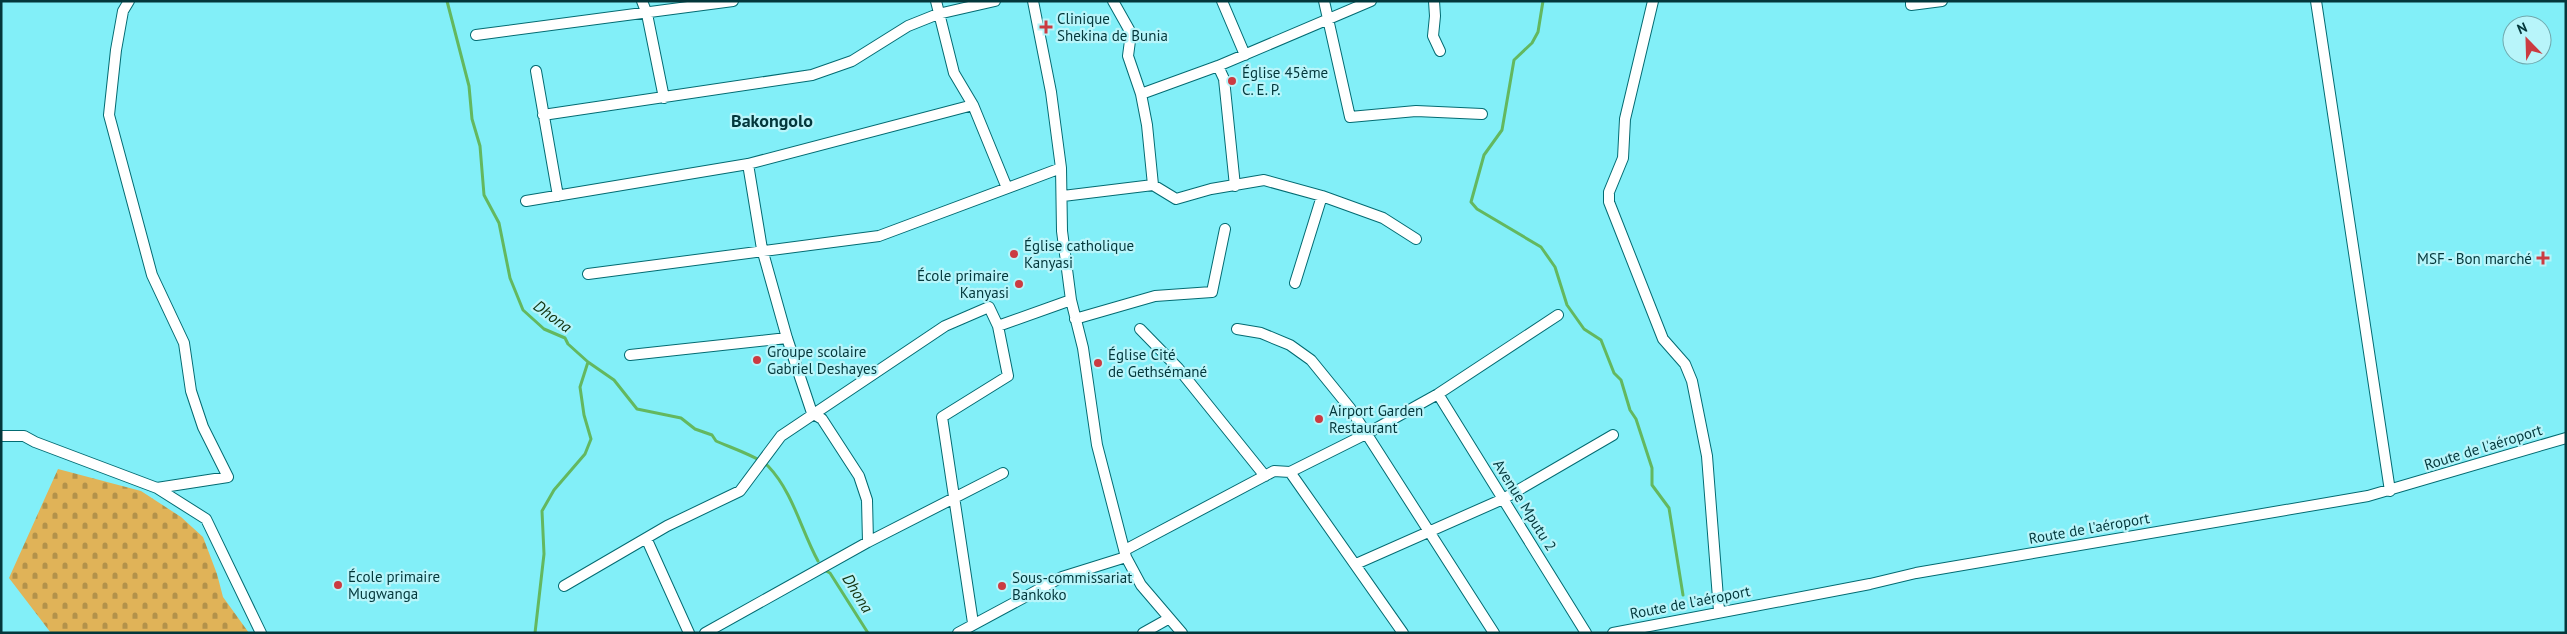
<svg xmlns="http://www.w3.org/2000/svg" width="2567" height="634" font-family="'PT Sans',sans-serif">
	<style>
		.cemetery { fill: url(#cemetery-stones) }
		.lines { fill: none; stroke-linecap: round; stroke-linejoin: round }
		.stream { stroke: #63b85f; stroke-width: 3 }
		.minor-casing { stroke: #036b72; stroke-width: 12 }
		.minor { stroke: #fff; stroke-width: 10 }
		.poi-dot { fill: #cb3b41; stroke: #b8f5fa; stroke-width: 2 }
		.labels { text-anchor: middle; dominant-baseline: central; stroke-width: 4.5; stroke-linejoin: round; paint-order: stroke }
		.poi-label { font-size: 15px; fill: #03373b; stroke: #b8f5fa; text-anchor: start }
		.street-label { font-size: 15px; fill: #03373b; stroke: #b8f5fa }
		.water-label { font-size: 16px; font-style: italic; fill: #123411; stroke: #b8f5fa }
		.quarter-label { font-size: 18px; font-weight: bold; fill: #03373b; stroke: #b8f5fa }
	</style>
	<defs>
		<pattern id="cemetery-stones" width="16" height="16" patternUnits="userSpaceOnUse" patternTransform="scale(1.25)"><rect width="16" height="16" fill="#e0b358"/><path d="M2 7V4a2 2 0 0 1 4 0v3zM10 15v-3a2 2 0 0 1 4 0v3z" fill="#b3924a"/></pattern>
	</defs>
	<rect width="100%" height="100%" fill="#82eff8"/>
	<path class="cemetery" d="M58,469L141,491L181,517L203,537L217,574L223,597L249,633H51L9,578Z"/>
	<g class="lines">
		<path class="stream" d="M447,1L469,86L472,119L480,146L484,195L499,223L510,278L523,310L544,329L565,338L568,344L588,362L614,380L637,409L681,418L695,429L712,435L716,441C729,447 759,457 768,466C793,492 801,530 818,561
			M1543,1L1538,32L1532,43L1514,60L1502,130L1484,155L1471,202L1477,209L1541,247L1555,267L1567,305L1584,329L1601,340L1614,373L1621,380L1630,410L1636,419L1652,468V485L1669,508L1683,595
			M824,570L830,573L868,633
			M535,633L544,554L542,511L554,490L585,454L591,439L584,415L580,387L588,362"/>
		<g class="minor-casing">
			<path id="minor" d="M129,1L123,11L116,50L109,115L152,275L184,343L191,391L203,427L228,477L157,488
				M642,1L647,14L664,98
				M936,1L954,73L973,105L1007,188
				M1033,1L1051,92L1061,168L1062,231L1071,300L1083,348L1097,445L1126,557L1141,585L1182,633
				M1113,1L1131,33L1128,56L1141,94L1147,125L1153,185
				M1222,1L1245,55
				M1324,1L1350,117L1416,111L1482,114
				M1434,1L1435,16L1433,36L1440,51
				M1653,1L1625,119L1623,158L1609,192V202L1663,339L1685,364L1692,381L1707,456L1719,611
				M1911,1V5L1942,1
				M2316,1L2390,491
				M476,35L733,1
				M1218,66L1224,79L1235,186
				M536,71L558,196
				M1141,94L1218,66L1371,1
				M543,115L812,75L852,61L908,26L938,14L995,1
				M748,164L762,249L787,338L812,413L822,419L859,476L867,500L868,542
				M1063,196L1153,185L1176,199L1211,189L1264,180L1322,196L1383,218L1416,239
				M526,201L748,164L973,105
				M588,274L879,236L1061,168
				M1295,283L1322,196
				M1075,319L1155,296L1212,292L1225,229
				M1140,329L1178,368L1265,476
				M1237,329L1261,333L1290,345L1311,360L1350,408L1494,633
				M630,355L787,338
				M1438,394L1586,633
				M1,436H24L35,442L157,488L206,519L261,633
				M1290,472L1366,434L1438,394L1558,315
				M647,540L689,633
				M1125,550L1274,471L1290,472L1403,633
				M1356,564L1503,499L1613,435
				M564,586L667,526L740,491L781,436L945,326L989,307L998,326L1071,300
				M973,623L942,417L1008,376L998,326
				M705,633L868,542L1003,473
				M958,633L1062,577L1126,557
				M1143,633L1168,619
				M1613,633L1870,584L1916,573L2368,496L2566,438"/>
		</g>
		<use href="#minor" class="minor"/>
	</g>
	<g class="poi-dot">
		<path d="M1043.5 19.5h5v5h5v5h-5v5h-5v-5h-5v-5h5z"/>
		<circle cx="1232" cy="81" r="5"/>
		<circle cx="1014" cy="254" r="5"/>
		<path d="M2540.5 250.5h5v5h5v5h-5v5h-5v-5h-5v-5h5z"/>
		<circle cx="1019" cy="284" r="5"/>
		<circle cx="757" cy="360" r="5"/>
		<circle cx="1098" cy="363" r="5"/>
		<circle cx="1319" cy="419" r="5"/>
		<circle cx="338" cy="585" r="5"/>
		<circle cx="1002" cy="586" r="5"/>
	</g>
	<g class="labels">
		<g class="poi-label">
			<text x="1057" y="18">Clinique<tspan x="1057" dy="17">Shekina de Bunia</tspan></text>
			<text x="1242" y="72">Église 45ème<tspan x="1242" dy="17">C. E. P.</tspan></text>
			<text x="1024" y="245">Église catholique<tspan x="1024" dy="17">Kanyasi</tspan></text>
			<text x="2532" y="258" text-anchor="end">MSF - Bon marché</text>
			<text x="1009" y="275" text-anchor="end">École primaire<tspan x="1009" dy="17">Kanyasi</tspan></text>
			<text x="767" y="351">Groupe scolaire<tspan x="767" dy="17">Gabriel Deshayes</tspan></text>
			<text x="1108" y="354">Église Cité<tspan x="1108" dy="17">de Gethsémané</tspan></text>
			<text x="1329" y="410">Airport Garden<tspan x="1329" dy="17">Restaurant</tspan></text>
			<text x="348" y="576">École primaire<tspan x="348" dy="17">Mugwanga</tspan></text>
			<text x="1012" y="577">Sous-commissariat<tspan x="1012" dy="17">Bankoko</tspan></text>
		</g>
		<g class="street-label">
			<text transform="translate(2483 447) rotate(-17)">Route de l'aéroport</text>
			<text transform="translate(1525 505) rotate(58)">Avenue Mputu 2</text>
			<text transform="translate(2089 528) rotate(-10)">Route de l'aéroport</text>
			<text transform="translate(1690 602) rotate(-11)">Route de l'aéroport</text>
		</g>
		<g class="water-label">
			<text transform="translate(553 316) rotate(36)">Dhona</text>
			<text transform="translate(858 593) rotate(58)">Dhona</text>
		</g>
		<g class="quarter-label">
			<text x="772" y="120">Bakongolo</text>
		</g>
	</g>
	<rect width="2567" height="634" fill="none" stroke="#03373b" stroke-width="5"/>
	<g transform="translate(2527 40) rotate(337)"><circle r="24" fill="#b8f5fa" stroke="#70a9ae"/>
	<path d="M0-4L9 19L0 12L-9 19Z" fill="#cb3b41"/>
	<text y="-8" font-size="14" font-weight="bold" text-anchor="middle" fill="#03373b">N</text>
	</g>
</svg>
